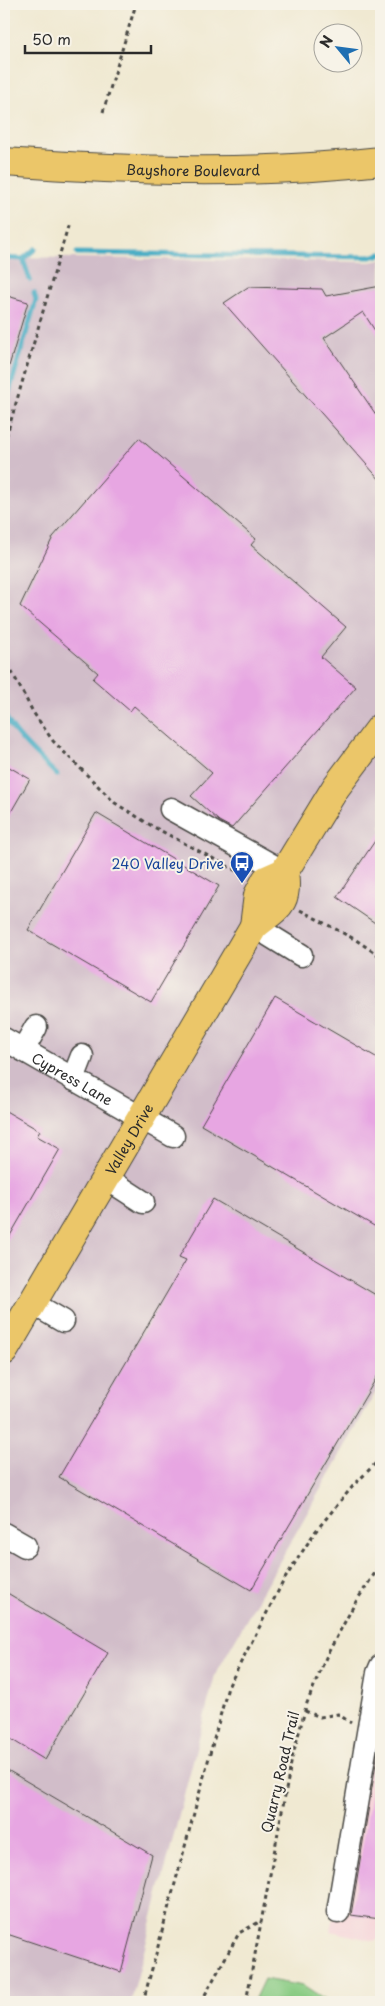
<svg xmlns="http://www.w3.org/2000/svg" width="385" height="2006" font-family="'Playpen Sans',sans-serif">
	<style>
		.built { fill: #f6cfd7 }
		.industrial { fill: #d1bdc9 }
		.green { fill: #8acc84; stroke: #5a7c58 }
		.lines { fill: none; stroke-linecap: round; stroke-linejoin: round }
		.stream { stroke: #45acc4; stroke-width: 5 }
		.building { fill: #e7a6e2 }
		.minor-casing { stroke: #494844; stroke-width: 25 }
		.major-casing { stroke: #494844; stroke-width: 30 }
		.path { stroke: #494844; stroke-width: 3; stroke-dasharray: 4 4; stroke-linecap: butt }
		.minor { stroke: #fff; stroke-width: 22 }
		.major { stroke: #ebc669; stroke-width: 28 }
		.labels { text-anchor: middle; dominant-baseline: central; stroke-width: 4; stroke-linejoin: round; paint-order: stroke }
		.street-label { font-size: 14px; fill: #2b2b2b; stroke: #f7f3e8 }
		.transit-label { font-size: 14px; fill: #164399; stroke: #f7f3e8; text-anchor: end }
	</style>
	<rect width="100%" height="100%" fill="#f7f3e8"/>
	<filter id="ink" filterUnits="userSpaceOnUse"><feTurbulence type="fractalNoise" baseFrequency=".02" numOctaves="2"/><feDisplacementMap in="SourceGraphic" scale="10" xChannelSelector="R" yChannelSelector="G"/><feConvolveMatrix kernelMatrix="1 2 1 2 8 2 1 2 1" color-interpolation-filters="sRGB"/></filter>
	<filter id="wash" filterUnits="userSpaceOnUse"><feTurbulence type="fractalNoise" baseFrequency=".0096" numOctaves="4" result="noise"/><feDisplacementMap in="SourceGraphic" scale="20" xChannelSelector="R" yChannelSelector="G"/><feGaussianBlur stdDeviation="1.12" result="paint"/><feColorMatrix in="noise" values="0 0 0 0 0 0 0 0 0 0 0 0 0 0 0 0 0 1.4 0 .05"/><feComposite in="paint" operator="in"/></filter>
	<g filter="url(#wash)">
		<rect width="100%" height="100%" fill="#f0e9d2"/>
		<path class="built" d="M381,1670V1938L374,1941L331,1931Z"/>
		<path class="industrial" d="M4,257L370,262L381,260V1383L215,1675L131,2002H4Z"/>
		<path class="green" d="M264,1979L303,1986L328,2002H253Z"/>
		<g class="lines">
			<path class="stream" d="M77,253L370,257L381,254
				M4,258L23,259L35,249
				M23,259L30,280
				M4,409L36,300L34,293
				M4,714C16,738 38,756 57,775"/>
		</g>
		<g id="blocks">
			<path class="building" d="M381,286V340L363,312L324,338L381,422V481L224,303L248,287L322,289L326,296Z
				M4,295L28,302L7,373H4Z
				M139,438L256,539L251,545L346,627L321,657L356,687L232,828L219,821L191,796L212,773L134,706L130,711L93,679L98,673L20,606L53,537Z
				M4,764L30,779L4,824Z
				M96,813L219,886L151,1002L28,930Z
				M381,832V927L337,897Z
				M275,998L381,1060V1230L201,1125Z
				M4,1110L40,1131L37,1136L60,1149L4,1246Z
				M213,1199L381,1298V1370L251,1590L59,1477L186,1260L179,1257Z
				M4,1591L108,1653L45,1760L4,1735Z
				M381,1733V1863L376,1894L381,1895L380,1919L351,1915Z
				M4,1768L152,1855L121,1972L4,1933Z"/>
		</g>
	</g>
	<g filter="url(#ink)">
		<use href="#blocks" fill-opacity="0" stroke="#494844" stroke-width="1"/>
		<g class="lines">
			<g class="minor-casing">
				<g id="minor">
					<path d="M171,809L284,872"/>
					<path d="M254,926L301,955"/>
					<path id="s1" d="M4,1039L173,1136"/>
					<path d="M23,1050L36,1027"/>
					<path d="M73,1079L82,1056"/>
					<path d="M106,1178L143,1202"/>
					<path d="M32,1303L63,1321"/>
					<path d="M4,1534L25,1546"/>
					<path d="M338,1912L378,1673L381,1666"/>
				</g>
			</g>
			<g class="major-casing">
				<g id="major">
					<path id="s2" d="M4,162C130,171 255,175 381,161"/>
					<path d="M254,926L258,895L266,880L284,872L336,787L381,727"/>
					<path id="s3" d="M4,1351L254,926C277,907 289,905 284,872"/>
				</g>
			</g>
			<path class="path" d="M103,112L136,4
				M4,444L69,223
				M4,657L33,712L53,741L115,803L152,826L244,875
				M300,910L356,940L381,957
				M305,1711L320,1717L338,1714L351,1723
				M143,2002L228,1687L284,1580L315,1532L353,1486L381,1458
				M201,2002L239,1933L261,1921
				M246,2002L292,1758L307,1703L327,1655L355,1603L381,1564"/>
			<use href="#minor" class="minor"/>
			<use href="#major" class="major"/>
		</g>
	</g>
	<defs>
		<g id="bus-pin" transform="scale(1.25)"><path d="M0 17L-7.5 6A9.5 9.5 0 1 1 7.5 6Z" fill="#1a4fb4" stroke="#f7f3e8"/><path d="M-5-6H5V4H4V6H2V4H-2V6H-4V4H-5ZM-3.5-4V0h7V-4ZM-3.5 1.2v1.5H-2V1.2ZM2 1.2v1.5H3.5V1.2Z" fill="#fff"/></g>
	</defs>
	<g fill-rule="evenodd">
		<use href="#bus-pin" x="242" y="863"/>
	</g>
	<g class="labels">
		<g class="street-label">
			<text stroke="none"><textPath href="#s2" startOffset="189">Bayshore Boulevard</textPath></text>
			<text stroke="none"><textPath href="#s1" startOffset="79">Cypress Lane</textPath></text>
			<text stroke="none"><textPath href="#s3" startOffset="246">Valley Drive</textPath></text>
			<text transform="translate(280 1772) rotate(-77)">Quarry Road Trail</text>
		</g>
		<g class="transit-label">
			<text x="224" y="863">240 Valley Drive</text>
		</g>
	</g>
	<rect width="385" height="2006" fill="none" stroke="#f7f3e8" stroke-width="20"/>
	<g transform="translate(338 48) rotate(299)"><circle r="24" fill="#f7f3e8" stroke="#a5a39c"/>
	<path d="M0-4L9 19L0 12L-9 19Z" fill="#1f6fb2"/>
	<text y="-8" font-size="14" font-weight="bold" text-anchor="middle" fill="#2b2b2b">N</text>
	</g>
	<path d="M25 45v8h126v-8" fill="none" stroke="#2b2b2b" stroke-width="2.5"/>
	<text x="32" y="45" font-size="15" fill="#2b2b2b" stroke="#f7f3e8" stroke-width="4" paint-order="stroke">50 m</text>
</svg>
